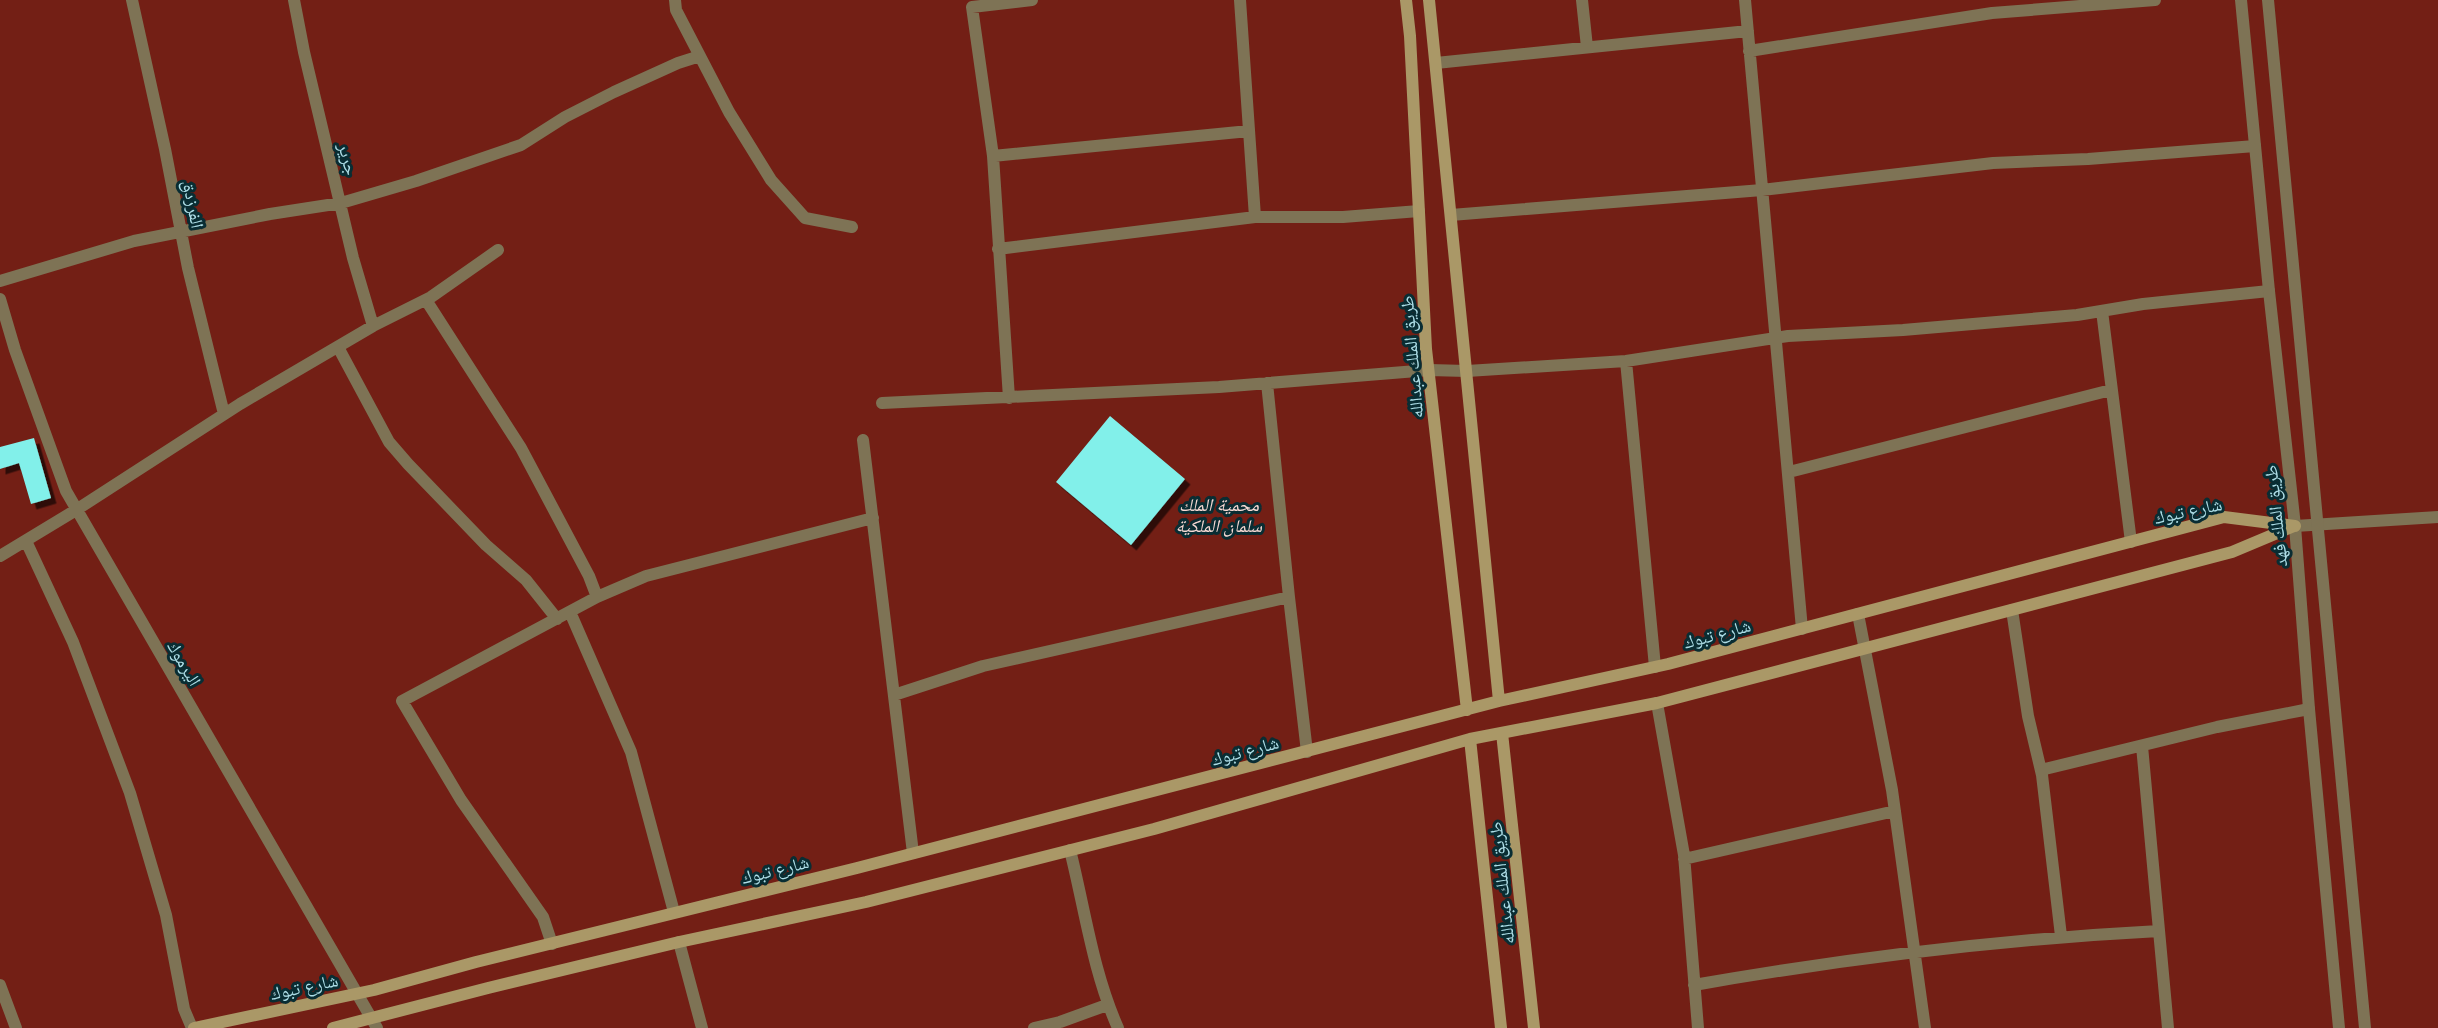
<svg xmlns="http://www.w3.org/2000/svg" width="2438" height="1028" font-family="'Noto Serif','Noto Naskh Arabic',serif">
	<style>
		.green { fill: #731f15 }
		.building { fill: #82f0ea; filter: url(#shadow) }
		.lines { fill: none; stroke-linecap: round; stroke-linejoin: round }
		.minor { stroke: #7e7355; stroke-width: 12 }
		.tertiary { stroke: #7e7355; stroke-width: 12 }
		.secondary { stroke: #aa9867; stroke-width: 12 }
		.labels { text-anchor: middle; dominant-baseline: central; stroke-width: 6; stroke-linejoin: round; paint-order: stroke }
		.street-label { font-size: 18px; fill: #addde6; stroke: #092d33 }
		.park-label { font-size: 18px; font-style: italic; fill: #f8dad4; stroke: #092d33 }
	</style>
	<defs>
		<filter id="shadow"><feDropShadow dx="5.5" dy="5.5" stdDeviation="0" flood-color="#0009"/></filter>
	</defs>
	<rect width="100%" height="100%" fill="#14373d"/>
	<path class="green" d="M0,0H2438V1028H0Z"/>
	<path class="building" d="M1110,416L1185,479L1131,545L1056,482Z
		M34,438L51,498L31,504L19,463L0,469V447Z"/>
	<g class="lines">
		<path class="minor" d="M132,0L165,149L188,268L224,414
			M294,0L304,52L353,258L373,326
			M675,0L676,10L729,112L771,180L805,218L852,227
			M1240,0L1255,217
			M1582,0L1587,47
			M1745,0L1802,629
			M1749,51L1992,13L2155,0
			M1436,63L1748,31
			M993,156L1249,131
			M1451,215L1762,190L1993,163L2088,159L2255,146
			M998,249L1255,217H1343L1419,211
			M0,281L134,241L270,214L341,203L416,181L521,145L565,117L614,92L678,63L700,56
			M0,299L15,350L66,491L377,1028
			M426,300L521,448L589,576L597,597
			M2102,311L2131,542
			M338,347L389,442L408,464L486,545L526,580L557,619
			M1626,361L1655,667
			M1267,383L1289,597L1307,752
			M1009,398L993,156L972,7L1032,0
			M882,403L1219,387L1429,370L1467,371L1626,361L1788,336L1903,330L2077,315L2143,304L2269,291
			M863,440L913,853
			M1789,472L2111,390
			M2295,526L2438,517
			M26,541L73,642L130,793L166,915L184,1009L192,1028
			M0,556L76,510L240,404L373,326L431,297L498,250
			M2012,610L2028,716L2042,775L2061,936
			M570,612L631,752L674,912
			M1858,614L1892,790L1925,1028
			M894,695L983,666L1289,597
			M1657,703L1684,855L1698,1028
			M2142,746L2168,1028
			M2041,770L2217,727L2309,709
			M1070,850C1085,910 1093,972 1118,1028
			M1684,859L1895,811
			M679,942L702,1028
			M552,944L543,917L461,800L402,701L597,597L646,576L873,518
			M1694,985C1848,958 2004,939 2159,931
			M1034,1028L1060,1022L1107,1005"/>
		<path class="tertiary" d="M2241,0L2269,291L2295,526L2309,709L2339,1028
			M2268,0L2365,1028
			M0,985L16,1028"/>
		<path class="secondary" d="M1406,0L1410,36L1426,349L1467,710
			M1429,0L1499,701
			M1502,733L1534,1028
			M1470,739L1501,1028
			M194,1028L374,990L476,962L857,868L1499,701L1668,664L2224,517L2295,526
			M333,1028L488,988L679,942L866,902L1154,829L1470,739L1657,703L2232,552L2294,526"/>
	</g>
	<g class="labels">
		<g class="street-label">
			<text transform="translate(349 159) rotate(76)">جرير</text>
			<text transform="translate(194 204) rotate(79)">الفرزدق</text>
			<text transform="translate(1411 357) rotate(-95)">طريق الملك عبدالله</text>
			<text transform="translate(2188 510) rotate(-12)">شارع تبوك</text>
			<text transform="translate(2275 516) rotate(-96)">طريق الملك فهد</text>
			<text transform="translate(1717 633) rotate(-15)">شارع تبوك</text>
			<text transform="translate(185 663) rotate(60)">اليرموك</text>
			<text transform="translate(1245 750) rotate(-15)">شارع تبوك</text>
			<text transform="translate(775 869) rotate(-14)">شارع تبوك</text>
			<text transform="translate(1501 883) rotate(-96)">طريق الملك عبدالله</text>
			<text transform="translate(304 986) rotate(-12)">شارع تبوك</text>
		</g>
		<g class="park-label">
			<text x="1219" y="504">محمية الملك<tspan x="1219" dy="21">سلمان الملكية</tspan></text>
		</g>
	</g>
</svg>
